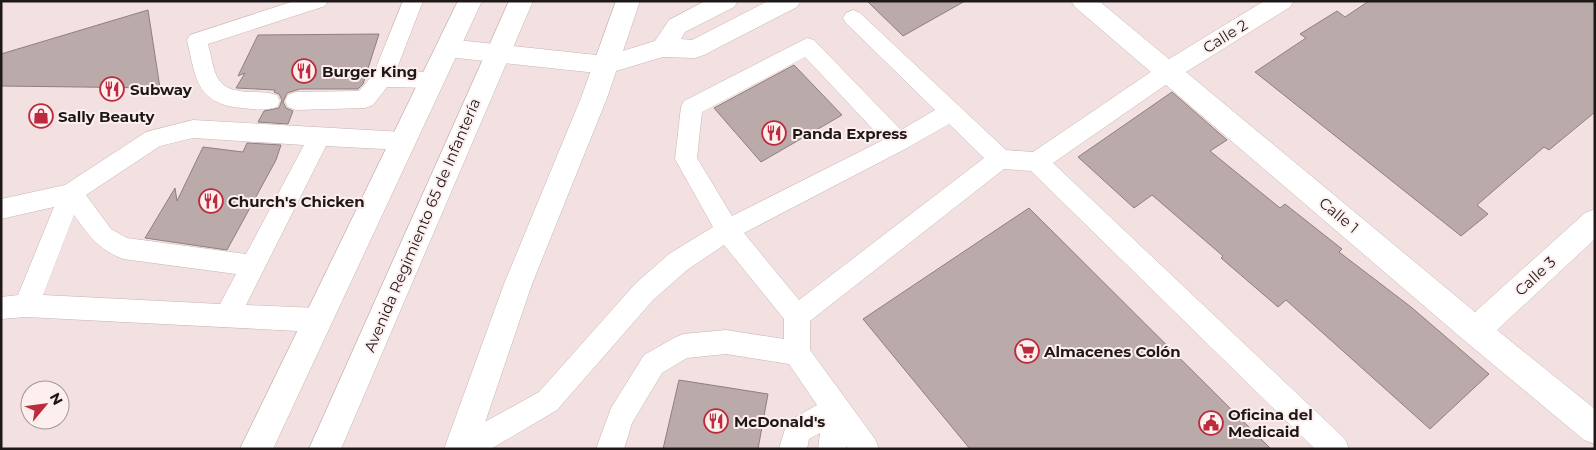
<svg xmlns="http://www.w3.org/2000/svg" width="1596" height="450" font-family="Montserrat,sans-serif">
	<style>
		.building { fill: #baaaa9; stroke: #8f7f7f }
		.lines { fill: none; stroke-linecap: round; stroke-linejoin: round }
		.service-casing { stroke: #c6b5b4; stroke-width: 1 }
		.minor-casing { stroke: #c6b5b4; stroke-width: 1 }
		.tertiary-casing { stroke: #c6b5b4; stroke-width: 1 }
		.primary-casing { stroke: #c6b5b4; stroke-width: 1 }
		.service { fill: #fff; fill-rule: evenodd }
		.minor { fill: #fff; fill-rule: evenodd }
		.tertiary { fill: #fff; fill-rule: evenodd }
		.primary { fill: #fff; fill-rule: evenodd }
		.labels { text-anchor: middle; dominant-baseline: central; stroke-width: 4; stroke-linejoin: round; paint-order: stroke }
		.street-label { font-size: 15px; fill: #1e1818; stroke: #fdefee }
		.poi-label { font-size: 15px; font-weight: bold; fill: #1e1818; stroke: #fdefee; text-anchor: start }
	</style>
	<rect width="100%" height="100%" fill="#f2e1e0"/>
	<path class="building" d="M867,1H965L903,36Z
		M1369,1H1595V112L1549,150L1544,147L1477,205L1488,214L1461,236L1255,72L1306,38L1300,34L1337,11L1345,17Z
		M148,10L160,88L1,86V54Z
		M379,34L363,84L358,89H300L287,93L283,102L286,108L293,111L288,124L258,122L264,111L279,108L282,100L279,94L274,92L275,90L236,88L245,73L238,76L258,35Z
		M794,65L842,115L761,162L714,108Z
		M1172,92L1227,140L1210,151L1280,208L1285,204L1342,249L1339,252L1411,307L1489,374L1430,429L1286,300L1278,307L1221,258L1223,256L1152,195L1134,208L1078,157Z
		M247,143L281,145L276,160L227,250L145,238L175,188L177,201L203,147L243,152Z
		M1029,208L1271,449H970L863,319Z
		M679,380L768,394L758,449H663Z"/>
	<g class="lines">
		<g class="service-casing">
			<path id="service" d="M294,1H328L325,6L208,44C216,74 213,90 249,92C259,92 267,92 277,95L280,101L277,107C265,111 253,109 242,108C196,104 196,78 187,40L190,35Z
				M403,1H423L396,71L432,72L440,74L443,80L440,86L432,88L387,87L373,105L365,108L296,110L288,107L285,101L288,95L296,92L359,91L373,75Z
				M853,10L860,13L1006,150L1033,152L1161,65L1169,63L1177,65L1180,71L1177,77L1053,163L1345,439L1349,449H1315L1031,171L1004,169L810,321V350L875,439L879,449H848L846,446V449H818L820,433L809,439L807,449H779L787,422L817,405L789,364L726,354L687,358L662,373L632,423L624,449H596L611,408L644,355L674,338L683,334L726,330L784,339V319L724,245L687,270L653,300L557,410L491,449H450L454,439L539,392L635,284L669,254L713,227L675,159L681,107L684,101L807,38L814,40L901,130L935,110L846,23L843,18L846,13ZM805,57L883,140L732,216L697,158L702,112ZM949,124L984,158L799,300L744,233L907,148Z
				M193,120L403,132L411,135L414,141L411,147L403,150L326,146L246,305L317,308L326,312L330,320L326,328L317,332L26,317L1,319V297L18,295L54,207L1,219V199L65,185L146,132ZM193,138L304,145L246,254L127,238L111,229L86,195L160,146ZM74,215C89,236 98,249 123,259L236,274L220,304L43,295Z"/>
		</g>
		<g class="minor-casing">
			<path id="minor" d="M1071,1H1099L1169,59L1264,1H1294L1290,7L1186,72L1475,312L1585,213L1595,209V239L1497,330L1595,409V444L1584,440L1465,341L1075,7Z"/>
		</g>
		<g class="tertiary-casing">
			<path id="tertiary" d="M705,1H738L734,7L685,32L681,39L692,40L768,1H801L797,7L704,55L695,58L663,57L606,74L448,57L439,54L436,48L439,42L448,39L606,56L655,41L669,20Z"/>
		</g>
		<g class="primary-casing">
			<path id="primary" d="M458,1H482L273,449H240Z
				M509,1H533L341,449H309Z
				M616,1H640L607,98L532,284L476,449H444L504,284L581,98Z"/>
		</g>
		<use href="#service" class="service"/>
		<use href="#minor" class="minor"/>
		<use href="#tertiary" class="tertiary"/>
		<use href="#primary" class="primary"/>
	</g>
	<defs>
		<g id="restaurant-ring" transform="scale(1.25)"><circle r="9.5" fill="#fdefee" stroke="#bc2b3d" stroke-width="1.5"/><path d="M-5-6h1v4h1v-4h1v4h1v-4h1v5L-1.5 .5V6h-2V.5L-5-1ZM5-6V6H3V1.5H1.5Q1.5-4 5-6Z" fill="#bc2b3d"/></g>
		<g id="shop-ring" transform="scale(1.25)"><circle r="9.5" fill="#fdefee" stroke="#bc2b3d" stroke-width="1.5"/><path d="M-5-2.5h2.3a2.7 3.5 0 0 1 5.4 0H5L5.5 6h-11ZM-1.5-2.5h3a1.5 2.3 0 0 0-3 0Z" fill="#bc2b3d"/></g>
		<g id="supermarket-ring" transform="scale(1.25)"><circle r="9.5" fill="#fdefee" stroke="#bc2b3d" stroke-width="1.5"/><path d="M-6-5.5h2.5l.6 2H6L4.5 2H-2.5L-4.4-4H-6ZM-1.5 3.2a1.3 1.3 0 1 0 .1 0ZM3 3.2a1.3 1.3 0 1 0 .1 0Z" fill="#bc2b3d"/></g>
		<g id="civic-ring" transform="scale(1.25)"><circle r="9.5" fill="#fdefee" stroke="#bc2b3d" stroke-width="1.5"/><path d="M-.6-6.5H3V-4.5H.6V-3L4-1V1h2V6H-6V1h2V-1L-.6-3ZM-1.2 2.5V6h2.4V2.5Z" fill="#bc2b3d"/></g>
	</defs>
	<g fill-rule="evenodd">
		<use href="#restaurant-ring" x="304" y="71"/>
		<use href="#restaurant-ring" x="112" y="89"/>
		<use href="#shop-ring" x="41" y="116"/>
		<use href="#restaurant-ring" x="774" y="133"/>
		<use href="#restaurant-ring" x="211" y="201"/>
		<use href="#supermarket-ring" x="1027" y="351"/>
		<use href="#restaurant-ring" x="716" y="421"/>
		<use href="#civic-ring" x="1211" y="423"/>
	</g>
	<g class="labels">
		<g class="street-label">
			<text transform="translate(1225 36) rotate(-32)">Calle 2</text>
			<text transform="translate(1339 215) rotate(40)">Calle 1</text>
			<text transform="translate(422 225) rotate(-67)">Avenida Regimiento 65 de Infantería</text>
			<text transform="translate(1535 276) rotate(-43)">Calle 3</text>
		</g>
		<g class="poi-label">
			<text x="322" y="71">Burger King</text>
			<text x="130" y="89">Subway</text>
			<text x="58" y="116">Sally Beauty</text>
			<text x="792" y="133">Panda Express</text>
			<text x="228" y="201">Church's Chicken</text>
			<text x="1044" y="351">Almacenes Colón</text>
			<text x="1228" y="414">Oficina del<tspan x="1228" dy="17">Medicaid</tspan></text>
			<text x="734" y="421">McDonald's</text>
		</g>
	</g>
	<rect width="1596" height="450" fill="none" stroke="#1e1818" stroke-width="5"/>
	<g transform="translate(45 405) rotate(61)"><circle r="24" fill="#fdefee" stroke="#a49998"/>
	<path d="M0-4L9 19L0 12L-9 19Z" fill="#bc2b3d"/>
	<text y="-8" font-size="14" font-weight="bold" text-anchor="middle" fill="#1e1818">N</text>
	</g>
</svg>
